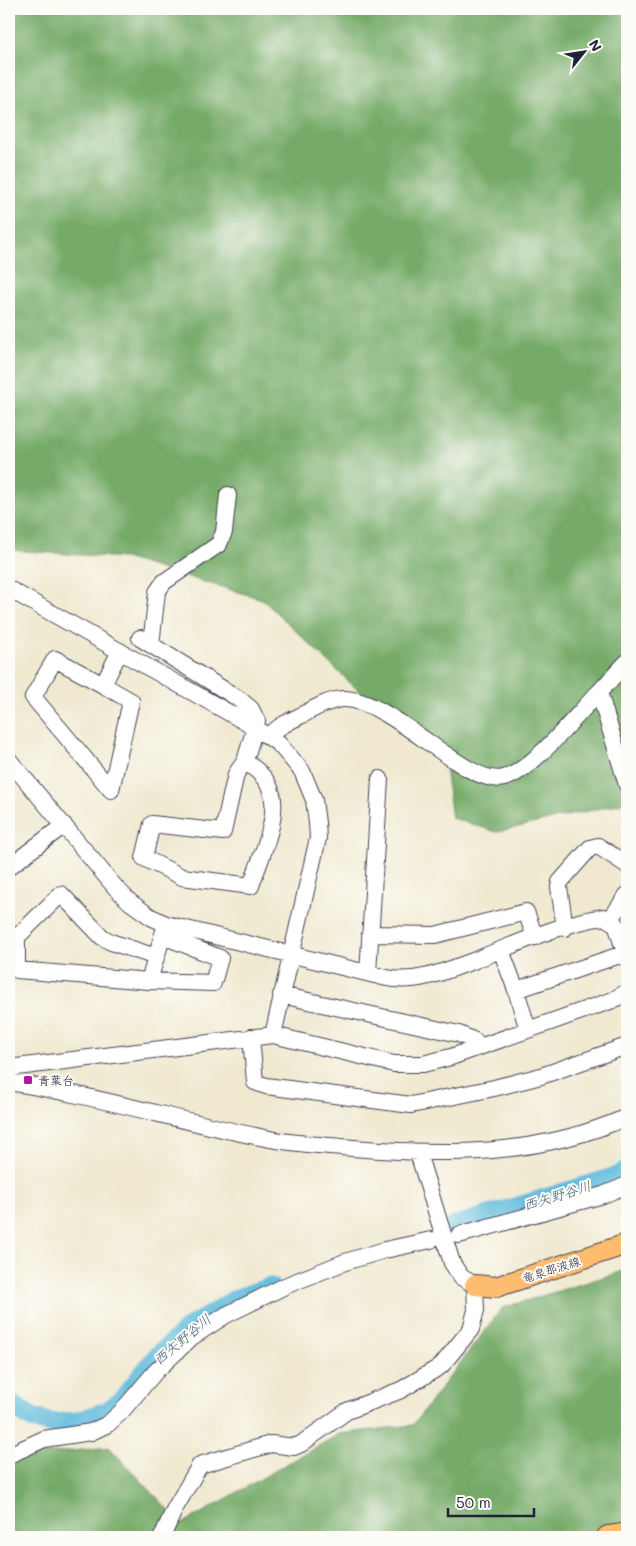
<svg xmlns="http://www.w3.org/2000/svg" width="636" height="1546" font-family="Mali,'Klee One',sans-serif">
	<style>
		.forest { fill: #75aa67; stroke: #4c6651 }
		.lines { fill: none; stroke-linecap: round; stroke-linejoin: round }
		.river { stroke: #60bbdd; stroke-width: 21 }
		.minor-casing { stroke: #414051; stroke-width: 18 }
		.major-casing { stroke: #414051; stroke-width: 22 }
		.highway-casing { stroke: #414051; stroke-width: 24 }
		.minor { stroke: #fff; stroke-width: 16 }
		.major { stroke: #fdbc6f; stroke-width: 20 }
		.highway { stroke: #fdbc6f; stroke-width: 22 }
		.poi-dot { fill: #b5179e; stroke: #fdfcf7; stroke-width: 2 }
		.labels { text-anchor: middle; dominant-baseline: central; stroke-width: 4; stroke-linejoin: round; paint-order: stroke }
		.poi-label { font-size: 12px; fill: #22223b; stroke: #fdfcf7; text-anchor: start }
		.street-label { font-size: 12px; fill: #22223b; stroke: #fdfcf7 }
		.water-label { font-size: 14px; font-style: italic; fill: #3b5f7c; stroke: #fdfcf7 }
	</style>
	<rect width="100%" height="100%" fill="#fdfcf7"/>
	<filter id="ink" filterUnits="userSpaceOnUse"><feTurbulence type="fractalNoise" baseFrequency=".02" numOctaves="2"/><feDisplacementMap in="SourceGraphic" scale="10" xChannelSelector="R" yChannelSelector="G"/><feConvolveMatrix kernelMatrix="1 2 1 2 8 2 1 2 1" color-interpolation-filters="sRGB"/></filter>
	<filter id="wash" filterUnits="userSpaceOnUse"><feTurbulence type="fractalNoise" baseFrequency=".0096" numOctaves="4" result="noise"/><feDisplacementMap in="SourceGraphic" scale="20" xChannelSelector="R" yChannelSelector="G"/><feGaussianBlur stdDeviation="1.12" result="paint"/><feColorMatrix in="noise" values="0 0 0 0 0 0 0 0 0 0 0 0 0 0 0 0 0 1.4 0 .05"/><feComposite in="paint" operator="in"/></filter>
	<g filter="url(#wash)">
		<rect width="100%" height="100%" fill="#f0e9d0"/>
		<path class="forest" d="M9,9H627V802L497,832L452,818L444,761L381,712L262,599L124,558L9,550Z
			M627,1270V1537H9V1458L109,1447L182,1524L339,1434L413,1425L502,1308Z"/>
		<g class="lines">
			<path class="river" d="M456,1226L620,1176L627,1170
				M9,1404L34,1419L54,1424L78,1422L107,1412L121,1402L158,1356L190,1328L237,1299L270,1288"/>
		</g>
	</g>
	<g filter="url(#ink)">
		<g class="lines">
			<g class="minor-casing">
				<path id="minor" d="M9,589L256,728L279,744L302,771L314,800L317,823L318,838L273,1035
					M140,638L239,699L251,709L257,721L245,761L236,774L223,832L152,824L144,858L182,877L251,886C260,858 283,812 269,786C264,775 254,768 245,761
					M151,645L157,592L164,582L219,544L224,532L228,495
					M627,662L599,692L627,785
					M103,685L55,659L33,697L111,790L131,701L103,685L120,651
					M269,736C278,726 292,720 304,714C316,707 329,700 343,699C391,698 467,788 504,778C532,771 577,714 599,692
					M9,760L115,887L130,902L151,917L166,924L387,978C416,984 446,971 473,961C511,946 564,922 604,917L616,924L627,959
					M9,867L64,825
					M610,920L627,895
					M565,928L559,887L560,882L590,848L598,846L627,865
					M370,934L435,935L526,912L535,937
					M163,936L220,958L213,983L149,981L166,924
					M501,950L516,990L528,1030
					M368,973L380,779
					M149,981L17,970V937L61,894L102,937L111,942L156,957
					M516,990L626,953
					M281,995L459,1034L475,1041L479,1047
					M251,1037L255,1082L266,1086L411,1105L494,1088L541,1076L627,1046
					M9,1068L273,1035L394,1064H423L451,1057L613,1000L627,992
					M9,1082C93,1095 176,1120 260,1137C290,1144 322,1145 353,1148C447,1156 539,1156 627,1117
					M459,1235L603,1195L627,1185
					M9,1455L44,1439L91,1432L108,1424L121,1412L156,1371L192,1337L226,1315L287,1285L345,1262L385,1250L431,1240
					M162,1537L175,1508L200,1465L271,1444L294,1447L301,1444L347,1411L401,1390L441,1366L471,1329L476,1310L475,1285L461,1277L452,1263L418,1153"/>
			</g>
			<g class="major-casing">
				<path id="major" d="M475,1285L496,1287L505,1284L627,1244"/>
			</g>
			<g class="highway-casing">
				<path id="highway" d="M608,1537L627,1534"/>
			</g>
			<use href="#minor" class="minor"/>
			<use href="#major" class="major"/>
			<use href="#highway" class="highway"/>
		</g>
	</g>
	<rect class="poi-dot" x="23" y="1075" width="10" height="10" rx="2.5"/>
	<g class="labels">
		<g class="poi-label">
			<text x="38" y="1080">青葉台</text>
		</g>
		<g class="street-label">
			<text transform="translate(551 1269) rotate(-18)">竜泉那波線</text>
		</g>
		<g class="water-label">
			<text transform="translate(557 1195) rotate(-17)">西矢野谷川</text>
			<text transform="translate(182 1339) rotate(-40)">西矢野谷川</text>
		</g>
	</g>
	<rect width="636" height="1546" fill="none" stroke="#fdfcf7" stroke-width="30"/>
	<g transform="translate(584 52) rotate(60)" stroke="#fdfcf7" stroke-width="4" paint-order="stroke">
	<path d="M0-4L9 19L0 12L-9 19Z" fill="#22223b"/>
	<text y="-8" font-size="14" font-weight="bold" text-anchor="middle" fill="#22223b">N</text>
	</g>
	<path d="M448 1508v8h86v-8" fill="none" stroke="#22223b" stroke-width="2.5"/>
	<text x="456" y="1508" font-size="15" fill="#22223b" stroke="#fdfcf7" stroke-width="4" paint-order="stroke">50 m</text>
</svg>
